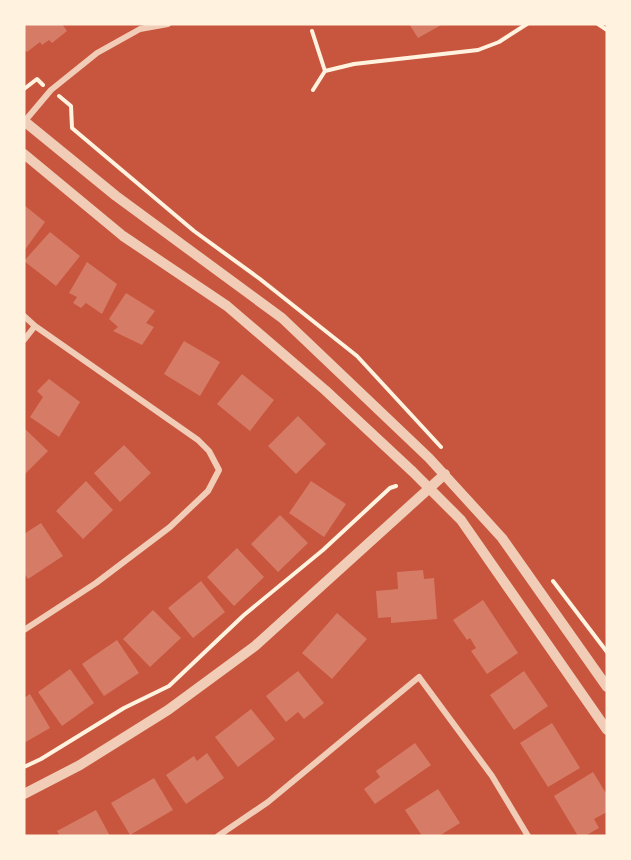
<svg xmlns="http://www.w3.org/2000/svg" width="631" height="860" font-family="'Source Sans 3',sans-serif">
	<style>
		.building { fill: #d67c66 }
		.lines { fill: none; stroke-linecap: round; stroke-linejoin: round }
		.path { stroke: #fff3e0; stroke-width: 4 }
		.minor { stroke: #f1ccb7; stroke-width: 6 }
		.tertiary { stroke: #f1ccb7; stroke-width: 10 }
	</style>
	<rect width="100%" height="100%" fill="#c8553d"/>
	<path class="building" d="M24,24H62L67,31L52,43L49,40L42,45L40,42L27,52L24,49Z
		M409,24H443L418,38Z
		M24,205L45,222L24,251Z
		M50,232L80,256L56,286L24,261Z
		M87,262L117,284L102,314L86,303L81,308L73,303L77,297L69,293Z
		M126,293L155,311L146,323L154,327L142,345L113,331L118,327L109,319Z
		M184,341L220,362L200,396L164,374Z
		M242,374L274,400L250,431L217,404Z
		M49,379L80,402L59,437L30,417L43,397L37,391Z
		M298,416L326,444L296,474L268,446Z
		M24,428L48,451L24,475Z
		M124,445L151,473L120,502L94,473Z
		M86,481L113,510L83,539L56,511Z
		M311,481L346,504L324,537L289,513Z
		M280,515L308,543L278,572L251,544Z
		M41,523L63,556L28,579L24,573V534Z
		M237,548L264,577L234,606L207,577Z
		M423,570L424,579L434,578L437,619L391,623V617L378,618L376,591L398,589L397,572Z
		M201,581L225,612L193,638L168,608Z
		M483,600L518,653L487,674L471,651L476,648L470,638L467,640L453,620Z
		M153,610L181,638L150,667L123,639Z
		M337,613L367,639L332,679L302,653Z
		M117,640L139,673L104,696L82,664Z
		M70,669L94,703L62,726L38,692Z
		M298,671L324,703L304,719L298,712L286,722L266,696Z
		M524,671L548,706L514,730L490,695Z
		M30,694L50,728L24,743V698Z
		M251,709L275,739L238,767L215,737Z
		M552,723L580,768L548,787L520,743Z
		M415,743L431,765L375,804L364,789L380,777L376,771Z
		M207,753L224,778L186,804L166,775L194,756L197,761Z
		M593,772L607,795V812L594,819L599,828L585,836H578L554,796Z
		M154,778L173,810L130,835L111,803Z
		M438,789L460,823L439,836H422L405,810Z
		M96,810L110,836H60L57,831Z"/>
	<g class="lines">
		<path class="path" d="M598,24L607,30
			M312,31L325,71L354,64L478,50L499,42L527,24
			M24,89L37,79L43,85
			M313,90L325,71
			M59,96L71,106L72,128L194,231L260,279L357,356L441,447
			M553,581L607,652
			M24,767L41,759L124,708L169,686L244,615L323,550L390,488L396,486"/>
		<path class="minor" d="M24,122L51,90L97,53L140,29L168,24
			M24,316L35,326L198,440L209,451L219,470L208,491L170,527L96,583L24,630
			M24,340L35,326
			M218,836L268,802L419,677L492,776L528,836"/>
		<path class="tertiary" d="M24,121L116,196L282,318L429,458L502,538L607,687
			M24,154L123,236L227,306L325,390L413,472L461,520L607,730
			M24,794L80,765L168,710L255,646L445,474"/>
	</g>
	<rect width="631" height="860" fill="none" stroke="#fff3e0" stroke-width="51"/>
</svg>
